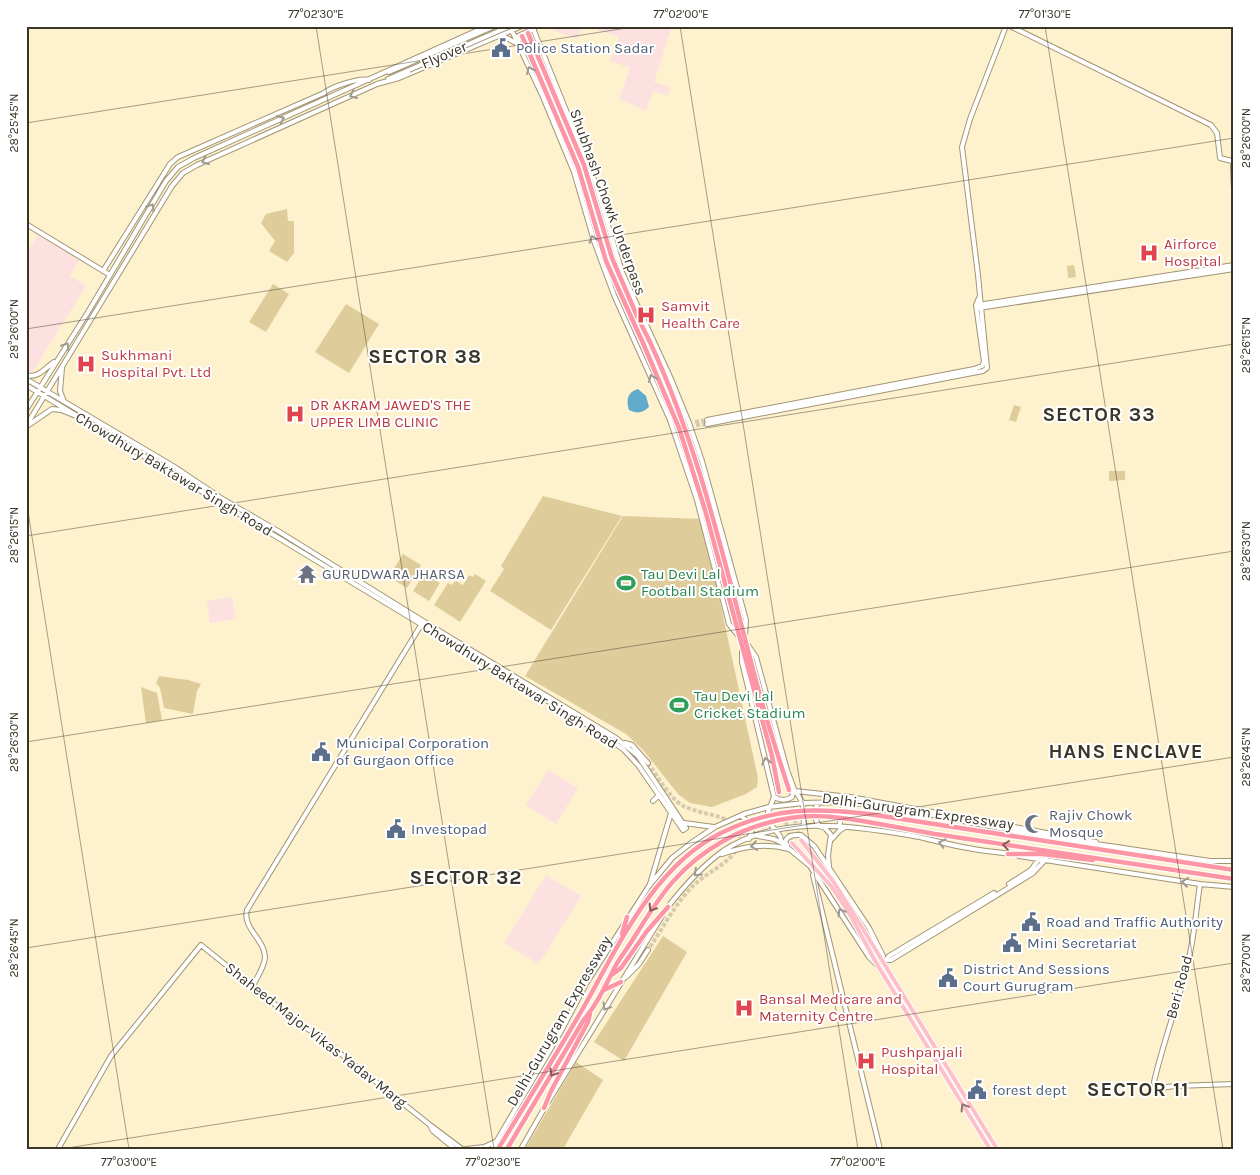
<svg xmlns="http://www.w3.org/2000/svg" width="1260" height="1175" font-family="Karla,sans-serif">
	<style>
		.commercial { fill: #fce1e0 }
		.green { fill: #decc9a }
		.water { fill: #60abcc }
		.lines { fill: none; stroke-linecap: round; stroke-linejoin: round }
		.secondary-tunnel { stroke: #d7cbad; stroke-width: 4; stroke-dasharray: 4 2; stroke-linecap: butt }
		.primary-tunnel { stroke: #d7cbad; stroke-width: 4; stroke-dasharray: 4 2; stroke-linecap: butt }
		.secondary-casing { stroke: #a19575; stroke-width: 6 }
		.primary-casing { stroke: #fff; stroke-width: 6 }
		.highway-casing { stroke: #fff; stroke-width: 7 }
		.secondary { stroke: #fff; stroke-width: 4 }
		.primary { stroke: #febfc8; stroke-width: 4 }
		.highway { stroke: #fd95a4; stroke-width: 4.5 }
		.secondary-bridge-casing { stroke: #a19575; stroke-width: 6; stroke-linecap: butt }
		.highway-bridge-casing { stroke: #fff; stroke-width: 7; stroke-linecap: butt }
		.secondary-bridge { stroke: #fff; stroke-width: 4 }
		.highway-bridge { stroke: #fd95a4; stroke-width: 4.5 }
		.oneway { stroke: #9c9a93 }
		.oneway2 { stroke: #875b59 }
		.oneway3 { stroke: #92736f }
		.ticks { fill: none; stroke: #393527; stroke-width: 1; stroke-opacity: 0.45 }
		.labels { text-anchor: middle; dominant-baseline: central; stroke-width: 4; stroke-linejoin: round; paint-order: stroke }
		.service-label { font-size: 15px; fill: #4e5e75; stroke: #fff; text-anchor: start }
		.street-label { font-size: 15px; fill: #393527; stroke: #fff }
		.health-label { font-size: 15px; fill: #be3a42; stroke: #fff; text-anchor: start }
		.worship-label { font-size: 15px; fill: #5b616d; stroke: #fff; text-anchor: start }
		.leisure-label { font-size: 15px; fill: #27864d; stroke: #fff; text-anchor: start }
		.district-label { font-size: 20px; font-weight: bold; letter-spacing: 1px; fill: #393527; stroke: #fff }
		.neatline { fill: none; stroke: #393527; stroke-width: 2 }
		.ticks-label { font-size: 12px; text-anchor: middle; fill: #393527 }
	</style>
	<rect width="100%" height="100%" fill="#fef1ce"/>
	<path class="commercial" d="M551,26H582L577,39L552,30Z
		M585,26H672L654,82L670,87L668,96L653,91L646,111L619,99L630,68L610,61L619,37Z
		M38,235L79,260L70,276L86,286L32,373L26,369V254Z
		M232,597L236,619L210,623L207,601Z
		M548,770L578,788L556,824L526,805Z
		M546,875L581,896L539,964L504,943Z"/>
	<path class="green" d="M287,209L288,221H294V253L287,262L269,251L275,241L261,223L266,214Z
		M1074,265L1076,277L1068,278L1067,266Z
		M273,284L289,294L266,332L249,322Z
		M346,304L379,324L349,373L315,352Z
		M1014,405L1021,407L1016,422L1009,420Z
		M1109,471H1125V480L1109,481Z
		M543,496L622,516L551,630L490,591L504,569L501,566Z
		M623,516L702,519L758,778L757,787L746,794L712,807L690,803L679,795L643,750L626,734L525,676Z
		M403,554L421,565L407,588L389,577Z
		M424,573L440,583L429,601L413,591Z
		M475,574L486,581L460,622L434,605L448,583L451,585L456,581L463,585L469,575L473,577Z
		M159,676L188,680L201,684L197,691L193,714L164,708L160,688L156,683Z
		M141,687L157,693L162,720L146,723Z
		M663,936L687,952L624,1061L594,1042Z
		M576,1062L603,1080L563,1149H525Z"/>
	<path class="water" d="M638,389L646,396L649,407C643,413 637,414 629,410C626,401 627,392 638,389Z"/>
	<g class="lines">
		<path class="secondary-tunnel" d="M695,422L707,420
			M696,425L707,424
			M648,763C658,777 672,803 688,808C700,813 713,814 725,819C734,823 743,837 738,847C729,864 709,871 695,884C676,902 663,928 648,950"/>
		<path class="primary-tunnel" d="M789,790L797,831L800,836
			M779,792L788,831L792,843"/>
		<g class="secondary-casing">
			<path id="secondary" d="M532,26L595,182L622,272L671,379L689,423L702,461L746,620L745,636
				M1010,26L1211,125L1217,133L1220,158L1232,161
				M511,29L543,97L574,172L594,241L614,295L670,420L697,500L729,624L740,638
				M501,35L518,44V36L534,29L535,26
				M389,72L495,26
				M388,79L409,70
				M1233,166L1234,190
				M26,224L110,275
				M103,271L170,164L178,157L324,93C331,87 360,77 369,80
				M978,305L1234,265
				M979,308L1234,269
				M62,368L60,391L63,399
				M26,375C38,379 45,368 54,362
				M26,379L173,466L221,498L278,531L423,621L616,738L638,756L686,828L683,830L638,765L623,749L599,732L26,385
				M26,410L88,312L166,181L178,167L194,158L487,26
				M707,420L974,369L982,366L984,362L976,305L979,298
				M707,424L983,371L987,368L978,275L962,147L970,119L1006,26
				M26,426L172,186L183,173L197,165L377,84L399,78L522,26
				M27,426L52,409L61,410L76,416
				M747,644L756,657L787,770L794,789L803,803L804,826
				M742,650V662L774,797L768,812L772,826L780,836L782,843L810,866L869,957L877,965
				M625,743L632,745L648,763
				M795,791L850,797L1052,834
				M774,797C781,801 786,801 792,797L794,789
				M653,801L659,795
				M818,803C813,811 814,818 819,826L825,828L831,835L829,848
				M741,816L751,824L752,830L749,839
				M684,823L714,827
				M839,827L844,802
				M758,836L774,839L782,843
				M832,839L839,831L845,827
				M1078,839L1096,842
				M787,845L785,842C788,834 794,835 801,835L814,846L829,868L869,928L883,956L882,961
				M1110,846L1210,861H1234
				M722,854C745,846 765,843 789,849
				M1019,856L1200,884L1234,887
				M829,866L828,856L829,848
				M813,875L880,1149
				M650,884L671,813
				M1009,884L1031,870L1039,859
				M1200,884C1196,911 1194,940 1187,967C1177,1006 1163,1043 1154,1082L1155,1086L1160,1088L1175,1086L1234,1084
				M667,908C684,886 701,867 723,851C777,815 849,825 908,835C928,838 948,845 968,848C982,851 996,852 1009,854
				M886,960H891L1033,873L1046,859
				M886,960L889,956L994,893
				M626,977L639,964L648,950
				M253,986C257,977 265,966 265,957C265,940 242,928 247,910L421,625
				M548,1102L662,916
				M430,1125L433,1131L455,1149
				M58,1149L111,1056L201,945L298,1023L316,1034L430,1125L462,1149
				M466,1149L484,1147L495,1142
				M492,1149L560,1033L587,982L649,886L672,858L691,843L715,827L744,814L769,807L803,803L844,802L891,807L1015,831L1109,846L1118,851
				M521,1149L545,1107"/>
		</g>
		<g class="primary-casing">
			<path id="primary" d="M801,840L833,881L852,911L997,1149
				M792,843L831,886L849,913L878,966L990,1149"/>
		</g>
		<g class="highway-casing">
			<path id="highway" d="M528,33L584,165L612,258L637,316
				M522,36L578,167L606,261L632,319
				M649,340C701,451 726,570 758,688C767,722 778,756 789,790
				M643,343L679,428L705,510L772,756L779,792
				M869,814L1234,870
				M868,822L935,834L1234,879
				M1008,854H1042L1093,860
				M622,934L627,917
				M613,974L621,968L647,931L668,907
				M604,990L621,982
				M544,1108L551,1091L588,1022L590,1014
				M498,1149C528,1100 558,1052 586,1003C620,942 656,865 721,833
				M507,1149L583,1021C597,1004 606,985 616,965C622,955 629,946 635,936C661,894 680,865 725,840"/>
		</g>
		<use href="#secondary" class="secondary"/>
		<use href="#primary" class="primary"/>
		<use href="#highway" class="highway"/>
		<g class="secondary-bridge-casing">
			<path id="secondary-bridge" d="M409,70L510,26"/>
		</g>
		<g class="highway-bridge-casing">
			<path id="highway-bridge" d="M637,316L649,340
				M632,319L643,343
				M721,833C773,807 813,808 869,814
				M725,840C750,826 785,816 814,816C832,816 850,819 868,822"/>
		</g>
		<use href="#secondary-bridge" class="secondary-bridge"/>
		<use href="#highway-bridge" class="highway-bridge"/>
	</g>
	<defs><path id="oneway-chevron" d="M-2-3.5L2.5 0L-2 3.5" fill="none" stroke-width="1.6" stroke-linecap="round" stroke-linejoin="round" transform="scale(1.25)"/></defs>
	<g class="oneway">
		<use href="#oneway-chevron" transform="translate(530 70) rotate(-115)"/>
		<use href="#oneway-chevron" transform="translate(353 95) rotate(156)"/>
		<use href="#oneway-chevron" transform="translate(281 119) rotate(-24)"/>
		<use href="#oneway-chevron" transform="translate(205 161) rotate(156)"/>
		<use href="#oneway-chevron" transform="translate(151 207) rotate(-59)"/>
		<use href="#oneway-chevron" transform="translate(593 239) rotate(-108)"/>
		<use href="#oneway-chevron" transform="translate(66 346) rotate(-57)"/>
		<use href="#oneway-chevron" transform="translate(652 378) rotate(-113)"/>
		<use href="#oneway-chevron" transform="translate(766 761) rotate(-104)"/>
		<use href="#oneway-chevron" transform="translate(942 843) rotate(-167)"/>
		<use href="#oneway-chevron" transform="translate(754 846) rotate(172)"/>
		<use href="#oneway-chevron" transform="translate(697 873) rotate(137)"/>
		<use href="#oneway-chevron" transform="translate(1185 882) rotate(-172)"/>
		<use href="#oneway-chevron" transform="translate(841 912) rotate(-122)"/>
		<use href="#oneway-chevron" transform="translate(606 1007) rotate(121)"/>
	</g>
	<g class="oneway2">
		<use href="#oneway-chevron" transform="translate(1006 845) rotate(-172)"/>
		<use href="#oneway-chevron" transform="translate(652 908) rotate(122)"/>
		<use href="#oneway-chevron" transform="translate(553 1073) rotate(121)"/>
	</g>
	<use class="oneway3" href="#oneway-chevron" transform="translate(964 1107) rotate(-122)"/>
	<path class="ticks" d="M316,26L494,1149M680,26L858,1149M1045,26L1223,1149M26,123L639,26M26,329L1234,138M26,499L129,1149M26,536L1234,344M26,742L1234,551M26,948L1234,757M61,1149L1234,963"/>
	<defs>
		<g id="civic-bare" transform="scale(1.5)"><path d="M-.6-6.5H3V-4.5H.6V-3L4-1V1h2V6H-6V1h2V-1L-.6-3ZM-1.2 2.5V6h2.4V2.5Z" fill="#5c6f8a" stroke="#fff" stroke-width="2.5" paint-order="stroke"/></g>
		<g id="hospital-bare" transform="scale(1.5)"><path d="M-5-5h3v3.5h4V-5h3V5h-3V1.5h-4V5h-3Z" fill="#e0444e" stroke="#fff" stroke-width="2.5" paint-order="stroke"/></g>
		<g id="temple-bare" transform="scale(1.5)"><path d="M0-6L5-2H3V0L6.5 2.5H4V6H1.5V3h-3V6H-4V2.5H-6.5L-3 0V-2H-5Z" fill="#6b7280" stroke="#fff" stroke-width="2.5" paint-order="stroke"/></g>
		<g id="stadium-bare" transform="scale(1.5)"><path d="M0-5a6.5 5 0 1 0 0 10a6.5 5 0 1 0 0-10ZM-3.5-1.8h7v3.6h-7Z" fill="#2e9e5b" stroke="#fff" stroke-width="2.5" paint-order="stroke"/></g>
		<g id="mosque-bare" transform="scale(1.5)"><path d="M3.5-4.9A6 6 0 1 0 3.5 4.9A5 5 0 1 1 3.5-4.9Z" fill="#6b7280" stroke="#fff" stroke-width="2.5" paint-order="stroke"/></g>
	</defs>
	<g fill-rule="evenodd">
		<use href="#civic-bare" x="501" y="48"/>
		<use href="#hospital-bare" x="1149" y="253"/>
		<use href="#hospital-bare" x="646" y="315"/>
		<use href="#hospital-bare" x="86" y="364"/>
		<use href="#hospital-bare" x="295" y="414"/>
		<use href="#temple-bare" x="307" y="574"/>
		<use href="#stadium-bare" x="626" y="583"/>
		<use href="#stadium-bare" x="679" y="705"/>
		<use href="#civic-bare" x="321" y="752"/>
		<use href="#mosque-bare" x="1034" y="824"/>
		<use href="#civic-bare" x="396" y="829"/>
		<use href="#civic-bare" x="1031" y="922"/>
		<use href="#civic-bare" x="1012" y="943"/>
		<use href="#civic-bare" x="948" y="978"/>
		<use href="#hospital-bare" x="744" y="1008"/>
		<use href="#hospital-bare" x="866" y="1061"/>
		<use href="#civic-bare" x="977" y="1090"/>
	</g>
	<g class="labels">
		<g class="service-label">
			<text x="516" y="48">Police Station Sadar</text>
			<text x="336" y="743">Municipal Corporation<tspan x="336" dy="17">of Gurgaon Office</tspan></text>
			<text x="411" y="829">Investopad</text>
			<text x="1046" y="922">Road and Traffic Authority</text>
			<text x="1027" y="943">Mini Secretariat</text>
			<text x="963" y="969">District And Sessions<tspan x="963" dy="17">Court Gurugram</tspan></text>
			<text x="992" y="1090">forest dept</text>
		</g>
		<g class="street-label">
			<text transform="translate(444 55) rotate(-23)">Flyover</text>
			<text transform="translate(608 202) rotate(70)">Shubhash Chowk Underpass</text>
			<text transform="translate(174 474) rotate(31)">Chowdhury Baktawar Singh Road</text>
			<text transform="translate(520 685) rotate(32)">Chowdhury Baktawar Singh Road</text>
			<text transform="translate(918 811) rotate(8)">Delhi-Gurugram Expressway</text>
			<text transform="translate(1179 987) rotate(-75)">Beri Road</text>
			<text transform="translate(559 1021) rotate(-60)">Delhi-Gurugram Expressway</text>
			<text transform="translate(316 1035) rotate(38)">Shaheed Major Vikas Yadav Marg</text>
		</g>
		<g class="health-label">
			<text x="1164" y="244">Airforce<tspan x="1164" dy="17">Hospital</tspan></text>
			<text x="661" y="306">Samvit<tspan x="661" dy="17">Health Care</tspan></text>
			<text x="101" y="355">Sukhmani<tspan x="101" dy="17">Hospital Pvt. Ltd</tspan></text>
			<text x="310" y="405">DR AKRAM JAWED'S THE<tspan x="310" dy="17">UPPER LIMB CLINIC</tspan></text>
			<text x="759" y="999">Bansal Medicare and<tspan x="759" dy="17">Maternity Centre</tspan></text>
			<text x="881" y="1052">Pushpanjali<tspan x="881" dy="17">Hospital</tspan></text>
		</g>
		<g class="worship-label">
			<text x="322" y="574">GURUDWARA JHARSA</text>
			<text x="1049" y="815">Rajiv Chowk<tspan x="1049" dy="17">Mosque</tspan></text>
		</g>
		<g class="leisure-label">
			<text x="641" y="574">Tau Devi Lal<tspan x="641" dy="17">Football Stadium</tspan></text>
			<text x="694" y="696">Tau Devi Lal<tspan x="694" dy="17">Cricket Stadium</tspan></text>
		</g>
		<g class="district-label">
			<text x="425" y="356">SECTOR 38</text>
			<text x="1099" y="414">SECTOR 33</text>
			<text x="1126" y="751">HANS ENCLAVE</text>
			<text x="466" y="877">SECTOR 32</text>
			<text x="1138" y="1089">SECTOR 11</text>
		</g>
	</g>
	<rect width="1260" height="1175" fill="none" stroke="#ffffff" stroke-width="55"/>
	<rect x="28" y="28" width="1204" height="1120" class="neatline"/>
	<g class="ticks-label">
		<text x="316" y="18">77°02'30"E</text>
		<text x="681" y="18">77°02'00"E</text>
		<text x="1045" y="18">77°01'30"E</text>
		<text transform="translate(14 123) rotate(-90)" y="4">28°25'45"N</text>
		<text transform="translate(1246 138) rotate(-90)" y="4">28°26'00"N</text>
		<text transform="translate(14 329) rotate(-90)" y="4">28°26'00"N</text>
		<text transform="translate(1246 345) rotate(-90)" y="4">28°26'15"N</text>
		<text transform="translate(14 535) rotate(-90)" y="4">28°26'15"N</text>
		<text transform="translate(1246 551) rotate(-90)" y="4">28°26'30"N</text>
		<text transform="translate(14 742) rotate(-90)" y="4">28°26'30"N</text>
		<text transform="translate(1246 757) rotate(-90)" y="4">28°26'45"N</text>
		<text transform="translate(14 948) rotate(-90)" y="4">28°26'45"N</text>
		<text transform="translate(1246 963) rotate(-90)" y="4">28°27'00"N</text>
		<text x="129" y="1166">77°03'00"E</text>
		<text x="493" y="1166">77°02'30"E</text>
		<text x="858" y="1166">77°02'00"E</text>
	</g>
</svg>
